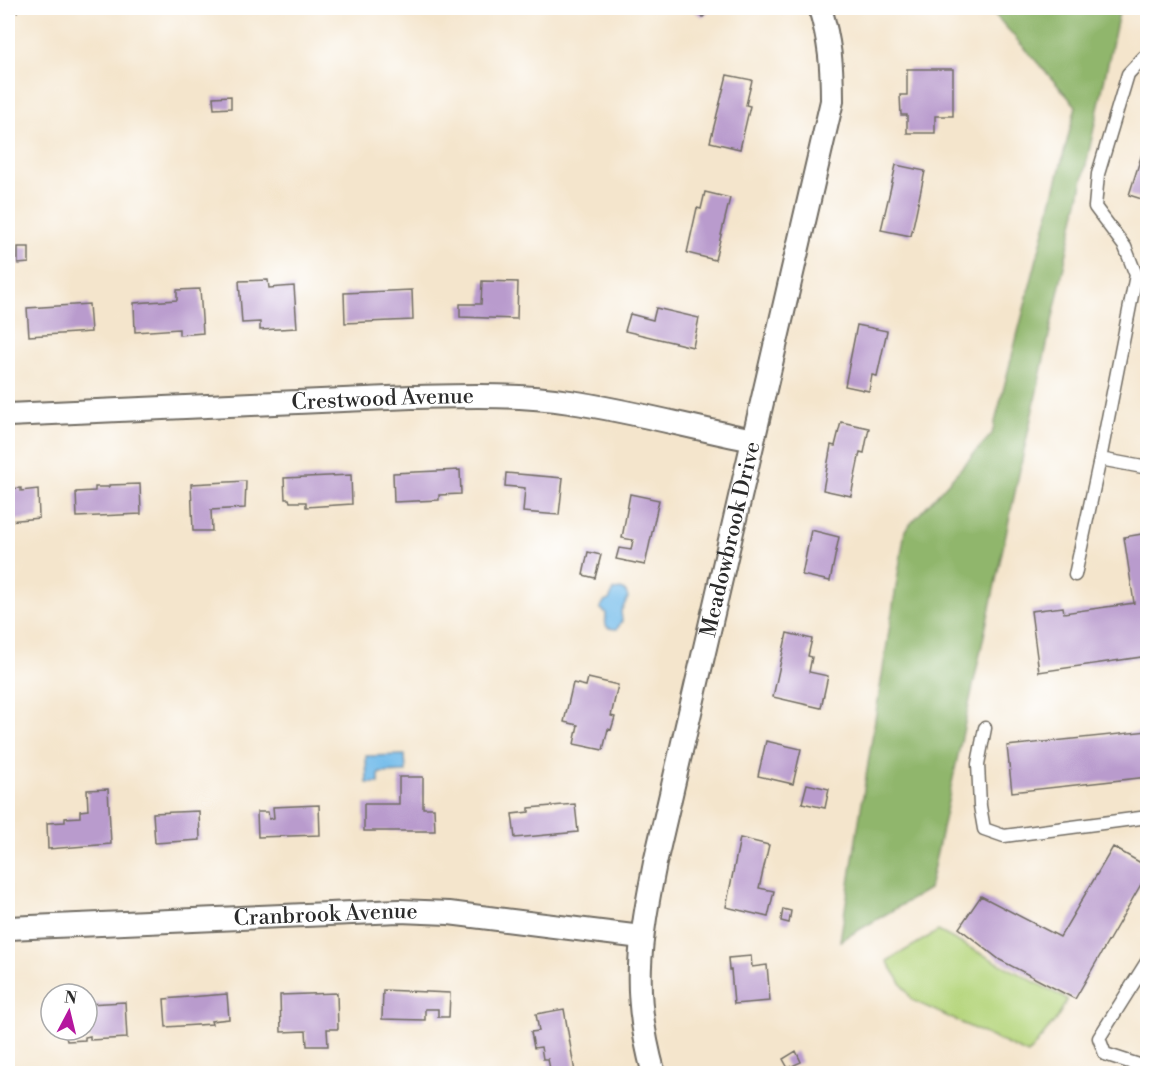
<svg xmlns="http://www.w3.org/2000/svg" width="1155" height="1081" font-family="'Libre Bodoni',serif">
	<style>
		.green { fill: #b5d57c; stroke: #708054; stroke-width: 1.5 }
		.forest { fill: #90b66c; stroke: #5e704c; stroke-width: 1.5 }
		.water { fill: #72bbea; stroke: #4e738a; stroke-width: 1.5 }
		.building { fill: #b99bcd }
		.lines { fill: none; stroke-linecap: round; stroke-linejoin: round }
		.lane-casing { stroke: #716c63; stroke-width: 15 }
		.street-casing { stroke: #716c63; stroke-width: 26 }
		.lane { stroke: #fff; stroke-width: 12 }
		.street { stroke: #fff; stroke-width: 22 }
		.labels { text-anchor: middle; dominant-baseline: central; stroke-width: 4.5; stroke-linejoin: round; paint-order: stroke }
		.street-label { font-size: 22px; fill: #2b2b2b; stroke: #fff }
	</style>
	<rect width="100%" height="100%" fill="#fff"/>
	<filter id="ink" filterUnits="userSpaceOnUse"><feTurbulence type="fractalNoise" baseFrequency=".0167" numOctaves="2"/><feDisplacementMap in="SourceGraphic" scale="12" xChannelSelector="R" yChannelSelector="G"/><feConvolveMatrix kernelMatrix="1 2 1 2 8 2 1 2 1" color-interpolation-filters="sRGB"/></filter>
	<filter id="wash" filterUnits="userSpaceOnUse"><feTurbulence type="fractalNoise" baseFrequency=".008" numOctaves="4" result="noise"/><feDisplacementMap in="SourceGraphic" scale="24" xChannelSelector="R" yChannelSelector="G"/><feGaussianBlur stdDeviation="1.35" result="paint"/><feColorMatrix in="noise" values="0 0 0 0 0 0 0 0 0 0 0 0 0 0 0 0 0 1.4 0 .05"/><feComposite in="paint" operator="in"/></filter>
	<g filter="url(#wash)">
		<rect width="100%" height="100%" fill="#f4e5cc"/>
		<path class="green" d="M938,931L1067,999L1058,1017L1028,1054L912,1000L887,961Z"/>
		<path class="forest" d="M989,8H1120L929,889L840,941L905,530L992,434L1076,106Z"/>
		<path class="water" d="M621,589L626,592L628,598L621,611L622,621L617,629C602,629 606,624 606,613L600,608L604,602L609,600L614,590Z
			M405,755L406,772L379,773V783H367L366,756Z"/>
		<g id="blocks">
			<path class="building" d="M8,8H16L17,12H8Z
				M690,8H711L703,17Z
				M907,69H953V116H935V133H907V115H901L900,95H907Z
				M727,75L752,80L746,105L750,106L740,149L710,142Z
				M231,96V108L214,109L213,97Z
				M1147,138H1148V201L1129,195Z
				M896,165L925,171L911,236L881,230Z
				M705,192L730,198L715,260L687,253L697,208L701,209Z
				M18,247H29V263L18,264Z
				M268,280L269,288L294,286L297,328L260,330V322L242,323L239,281Z
				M482,281L518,282L517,319L460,317V304H481Z
				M200,289L203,333L179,335V329L135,332L134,303L177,300V290Z
				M412,290L413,320L345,323L344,293Z
				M89,304L91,332L29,336L27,308Z
				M656,308L699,318L693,347L625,331L630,314L653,320Z
				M857,325L887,331L877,376L872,375L869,391L845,386Z
				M841,422L869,428L864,453L860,452L851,496L823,490L831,445L835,446Z
				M460,470L461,494L439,495V500L394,502L393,473Z
				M506,473L563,478L559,515L523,512L525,488L505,486Z
				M351,475L352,504L306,507V502H290L289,499H285L284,478Z
				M246,481L245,508L211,510L212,531H193L191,484Z
				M140,484L141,514L77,517L76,492L95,491V487H109V485Z
				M21,488V491L38,489L39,518L8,521V489Z
				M630,494L659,500L645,565L616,559L619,548L631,550L633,540L622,538Z
				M811,530L839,537L830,581L802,575Z
				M1148,533V656L1039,672L1031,611L1063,607L1064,613L1134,603L1124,537Z
				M588,552L601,555L595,578L583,575Z
				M787,633L812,639L808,656L812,657L809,672L828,676L821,708L773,697Z
				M588,678L618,685L611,716L615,717L611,730L608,729L603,750L574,744L578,725L564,722L573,683L586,686Z
				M1148,731V777L1012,792L1007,746Z
				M766,741L801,749L793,784L758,776Z
				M399,777H423V808H434L435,831H364V804H399Z
				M807,784L829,789L825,808L802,803Z
				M108,789L111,844L48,849L47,823L65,822V818L80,817V811L88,810L87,790Z
				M575,804L578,832L515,838L512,814L529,812V808Z
				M319,805L320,835L258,837L257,812H268L269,819L274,818L273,807Z
				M199,811L200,840L155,843L153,813Z
				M740,838L769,845L759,888L774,891L768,917L726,907Z
				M1113,847L1148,867V872L1075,999L1000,960L959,928L981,896L1060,937Z
				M783,909L791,911L789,923L781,921Z
				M751,956L752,967L767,965L770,1001L734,1004L731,970H729L728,958Z
				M383,990L450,993L449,1017H438V1009H425V1020L382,1019Z
				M337,993L338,1029H327L328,1046H307L306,1031L281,1032L280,995Z
				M227,994L229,1019L211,1021L212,1024L166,1027L164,999Z
				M125,1002L127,1038L90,1040V1036L85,1037V1040L67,1041L64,1030H87V1004Z
				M564,1009L575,1072L551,1074L548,1059H543L541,1047L534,1048L531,1032L539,1031L536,1014Z
				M796,1051L801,1062L788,1068L783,1059Z"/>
		</g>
	</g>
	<g filter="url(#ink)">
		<use href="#blocks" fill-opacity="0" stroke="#716c63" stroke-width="1.5"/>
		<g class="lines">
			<g class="lane-casing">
				<path id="lane" d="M1100,459L1136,275L1125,247L1095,207L1098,174L1128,74L1144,57H1148
					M1075,575L1100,459L1148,468
					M985,728L978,764L980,806L984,829L1004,836L1148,817
					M1148,960L1099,1038L1105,1054L1148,1068"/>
			</g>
			<g class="street-casing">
				<g id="street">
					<path id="s1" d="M8,415L411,397C464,396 517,394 570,402C632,411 692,428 753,440"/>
					<path id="s2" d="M8,928L399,911L449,913L641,937"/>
					<path id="s3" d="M654,1074C631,993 639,944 655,863L832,101C832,65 830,42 820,8"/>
				</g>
			</g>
			<use href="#lane" class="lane"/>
			<use href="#street" class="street"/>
		</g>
	</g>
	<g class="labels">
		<g class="street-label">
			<text stroke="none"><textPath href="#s1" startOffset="375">Crestwood Avenue</textPath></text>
			<text stroke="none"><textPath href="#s3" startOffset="546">Meadowbrook Drive</textPath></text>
			<text stroke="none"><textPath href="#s2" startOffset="318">Cranbrook Avenue</textPath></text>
		</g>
	</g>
	<rect width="1155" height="1081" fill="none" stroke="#fff" stroke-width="30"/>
	<g transform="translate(69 1012) rotate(7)"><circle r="28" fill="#ffffff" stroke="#aaaaaa" stroke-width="1.5"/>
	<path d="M0-4.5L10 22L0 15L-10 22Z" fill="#b5179e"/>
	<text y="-9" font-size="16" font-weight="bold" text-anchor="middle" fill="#2b2b2b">N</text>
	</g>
</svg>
